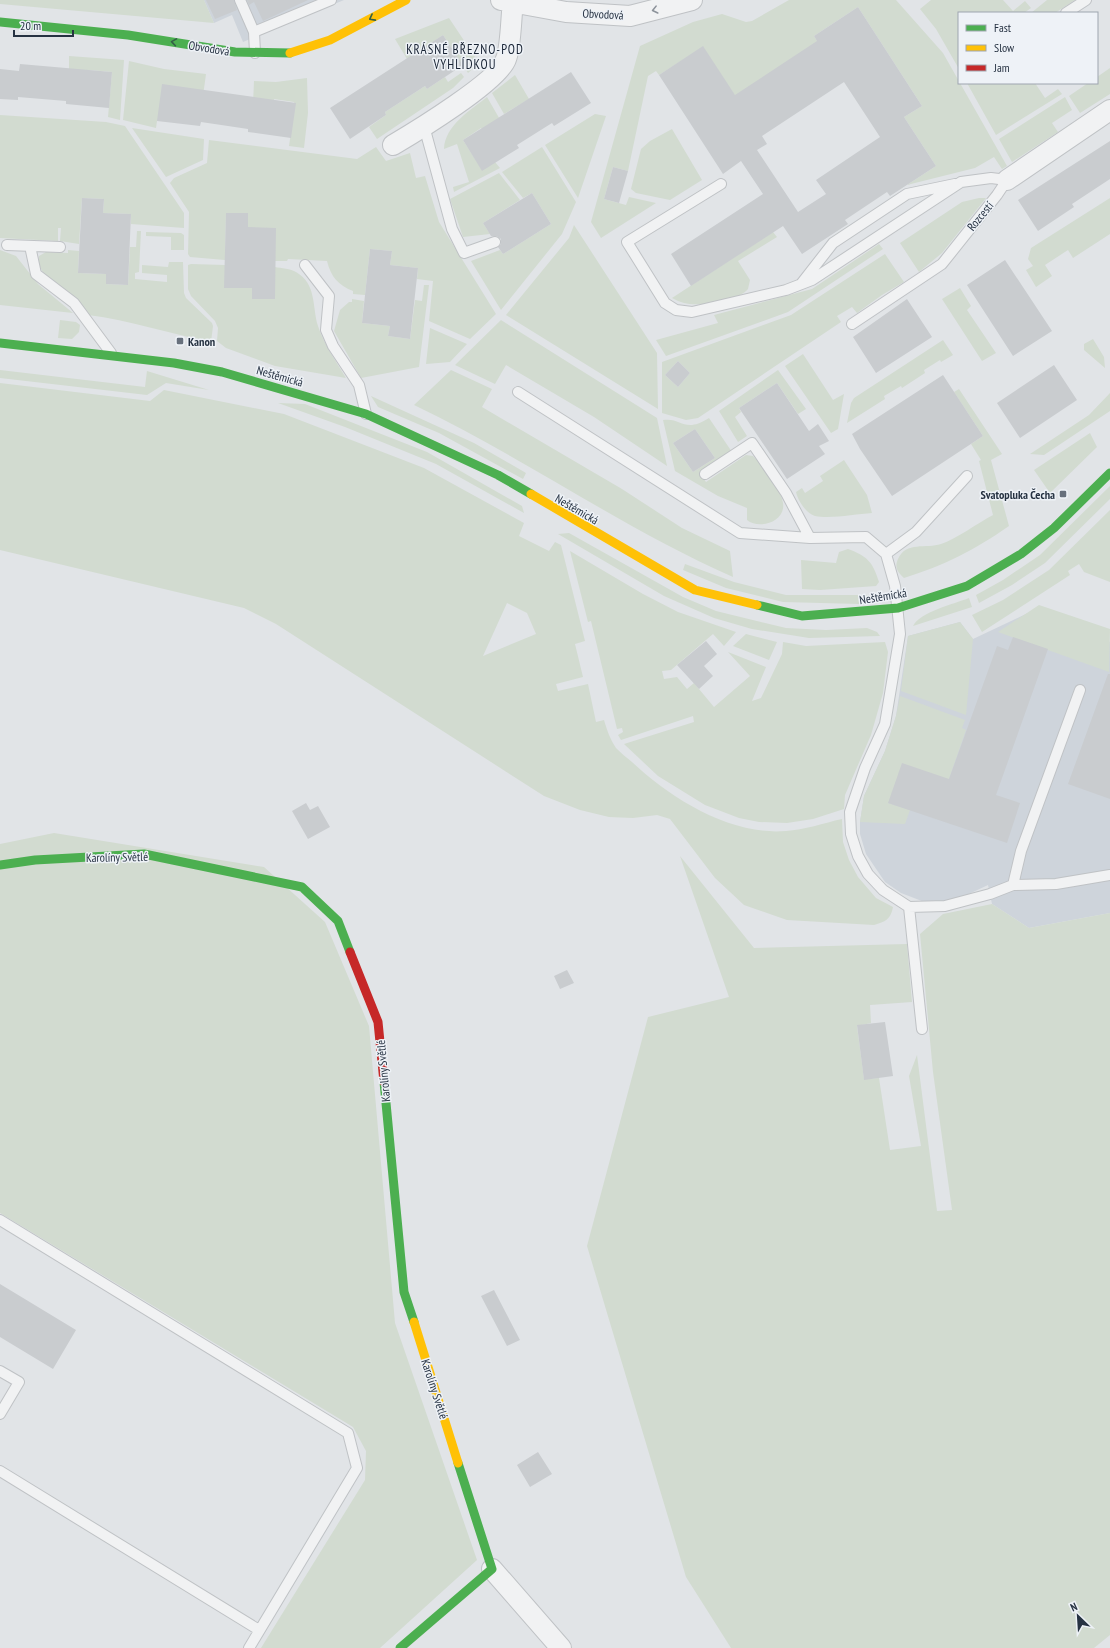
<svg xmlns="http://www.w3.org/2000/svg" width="1110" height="1648" font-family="'PT Sans Narrow',sans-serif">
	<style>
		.built { fill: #ced4db }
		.green { fill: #d2dbd0; fill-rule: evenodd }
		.building { fill: #c9cccf; fill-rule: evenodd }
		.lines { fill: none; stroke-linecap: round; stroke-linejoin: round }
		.lane-casing { stroke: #bfc2c5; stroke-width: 12 }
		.street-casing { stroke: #bfc2c5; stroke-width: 22 }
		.lane { stroke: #f1f2f3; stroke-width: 10 }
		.street { stroke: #f1f2f3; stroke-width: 20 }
		.fast { stroke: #4caf50; stroke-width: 9 }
		.slow { stroke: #ffc107; stroke-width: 9 }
		.jam { stroke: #c62828; stroke-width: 9 }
		.oneway { stroke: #8c929a }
		.oneway2 { stroke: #335e47 }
		.poi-dot { fill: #67707c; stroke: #eef2f7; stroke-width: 1.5 }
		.labels { text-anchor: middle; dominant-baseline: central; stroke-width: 3; stroke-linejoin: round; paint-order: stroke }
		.street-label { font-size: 12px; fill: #263242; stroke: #eef2f7 }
		.poi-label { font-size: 12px; font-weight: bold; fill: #263242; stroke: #eef2f7; text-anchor: start }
		.neighbourhood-label { font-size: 13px; letter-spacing: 1px; fill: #182333; stroke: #eef2f7 }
	</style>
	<rect width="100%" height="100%" fill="#e1e4e7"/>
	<path class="built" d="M204,0H344L243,42L232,15L214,23Z
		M1028,613L1110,642V913L1029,928L992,904L988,885L956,900L927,903L901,893L885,882L866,854L860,834V822L864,796L885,751L896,716L908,636L960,622L973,639Z"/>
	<path class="green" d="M0,0H204L214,23L0,4Z
		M789,0H896L943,53L1007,166L1002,169L994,157L975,168L907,185L936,166L904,117L922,106L858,7L814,36L825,53L743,108L703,47L659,75L656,71L648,76L628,171L613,167L604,199L626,205L629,197L656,203L601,238L591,222L640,46L693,22L722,14L746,22L752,21Z
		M931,0H1003L1013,11L1025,1L1031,8L1024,13H959V69L936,29L920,9Z
		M1047,0H1075L1055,13H1031Z
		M449,18L479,63L468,73L443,35L407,59L395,39Z
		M69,56L124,60L120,120L108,117L112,72L90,70L69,75Z
		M129,61L164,69L206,74L203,96L157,121L156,128L123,120Z
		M1110,68V94L1080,113L1069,96L1088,83H1097V77Z
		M461,73L464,77L453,88L377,139L369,127L386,115L385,112L425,86L427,89L445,77L448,82Z
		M515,75L529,99L504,114L492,93Z
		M307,78L308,113L304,148L289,146L295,105L294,102L274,99L273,106L253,104L254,81L276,82Z
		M967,83H1035L1045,98L1058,89L1062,94L996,135Z
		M487,97L502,123L485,133L481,128L463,140L482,170L495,162L500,168L454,192L453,187L469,182L457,144L444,149C445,125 471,110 487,97Z
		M1065,97L1072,110L1052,123L1058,132L1012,162L999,139Z
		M595,114L606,116L578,198L545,145Z
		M0,115L106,122L125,126L184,213V228L131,224V214L103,213L104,199L82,198L79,244L60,241L61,228H58V241L0,238Z
		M132,128L204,139L203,160L166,177Z
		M672,129L702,180L670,200L636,193L631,189L641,149L650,141Z
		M209,140L357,159L376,147L386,161L410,153L416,178L425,176L439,222L496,314L470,339L429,321L433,281L417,279L418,268L390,265L392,251L370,249L365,295L353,294V291C338,285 331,277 327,261L288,259L287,261H275L248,227V213H226L225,260L190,257L188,254L189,212L170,183L174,178L207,163Z
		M542,147L576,202L562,234L501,310L471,261L500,250L503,254L551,224L532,193L523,198L502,172Z
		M499,173L520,200L483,223L490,234L463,237L450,199Z
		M979,198H986L942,253L919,272L900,243L962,202Z
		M1110,198V234L1073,258L1068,250L1045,265L1052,276L1036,287L1026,270L1033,266L1028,259L1031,248Z
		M574,225L657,353L658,409L506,315L569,238Z
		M137,231H141L139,272L135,273V279L167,282V275L142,273V265L168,267L169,262H183L184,293L186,298L212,323L213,326L211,342C170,334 130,320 88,315C84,309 80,301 74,297C61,285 36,277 39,256L46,252L68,253V250L79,251L78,273L106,274V284L128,285L130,247H136Z
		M146,232L181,233L184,235V250H171V237L146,236Z
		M773,232L777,237L738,261L750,280L748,289C738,301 699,307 684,303C680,302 676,300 672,298Z
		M879,244L883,249L788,312L666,356L656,340L718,323L714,315L812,289Z
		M0,250L16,256L38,284L73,313L0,305Z
		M885,254L904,282L882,295L857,313L852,307L837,316L841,322L698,418L686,420L662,413V362L791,315ZM678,361L690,373L678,387L665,375Z
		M191,264L225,265V288H252V299H275V267C281,268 291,269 296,272C317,284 312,307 318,326C324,345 336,361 346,378L275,366L226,348L217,341L218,328L215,321L191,296L188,289V265Z
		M424,285H429L419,367L361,378L334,331L340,310L349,302H352V299L364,301L362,323L390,326L388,336L410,339L415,300L422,301Z
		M960,288L971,306L967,310L996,353L982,361L942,299Z
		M60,320L76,322L80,325L79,332L72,339L58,338Z
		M501,320L657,418L667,466L594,417L506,365L495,384L455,365Z
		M430,328L467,344L450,362L426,364Z
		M1093,339L1104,357L1105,368L1084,350V344Z
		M943,340L953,355L941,362L940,360L924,370L925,373L902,388L901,386L884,396L885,399L847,423L851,403L854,398Z
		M803,354L833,400L844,394L838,429L831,433L785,366Z
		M0,370L145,387L147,371L209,390L166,383L147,395L0,378Z
		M451,370L492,389L482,407L622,489L682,528L730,551L733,577C622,528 523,457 414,405Z
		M778,370L806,409L798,414L777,383L739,408L741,412L735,417L747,436L738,442L719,411Z
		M0,383L150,401L164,390L284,414L424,468L524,523L519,536L549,551L555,542L561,545L585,641L575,644L583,677L556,684L558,691L588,684L596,722L604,720C607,730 610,739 616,748C621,753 627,758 632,762C670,798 731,836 786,831C804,830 824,823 842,819L843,842L849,860L858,877L876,898L893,907C891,919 885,922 874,925L787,920L744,905L715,878L670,819L657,815L633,818L609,817L580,810L544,796L276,624L244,608L0,550ZM507,603L527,613L536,634L483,656Z
		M959,389L1002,454L991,460L1009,526C973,551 945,565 904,578C898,572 894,568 898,559C906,541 926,549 941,544C956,539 978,523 993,515L979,461L981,460L971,444L983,436L954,392Z
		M1110,393V411L1044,455L1030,454L1089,415Z
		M371,396L474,443L526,473L523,479L439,433L378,407Z
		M278,403L305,404L427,452L522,506L524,513L436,464L345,427Z
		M709,418L732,452L700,473L706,482L746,455L753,456C763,466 781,488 783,503C786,522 759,530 747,520V508L718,496L675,471L663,420C682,417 684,434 709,418ZM695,429L715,458L693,472L673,443Z
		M1090,433L1097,447L1050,493L1034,470Z
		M844,460L867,495L872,513C856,514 831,519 815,516C806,513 798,501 796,492L802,488L805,493L823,481L820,476Z
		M1110,486V499L1045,563L1012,585L979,603L976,595L1003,580L1040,555Z
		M1110,510V582L1084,572L1079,564L1068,571L1070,575L982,632L972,615L1003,600L1049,570Z
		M569,533L683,597L716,611L786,628L826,630L867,628L877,632L880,636L809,638L752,629L714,618L664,596L558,534Z
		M848,549C867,556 873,562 879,582L876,586L820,590L802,589L801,560L836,563L839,552Z
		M570,551L643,594L678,612L736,632L724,646L713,634L671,670L662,671L664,679L677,677L687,689L694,683L714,707L750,676L728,652L766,667L752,701L761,698L782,654L783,642L806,646L885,642L888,652L883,693L871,735L845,795L844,809L813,819L787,823L759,822L739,818L705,805L658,776L624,744L694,722L693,716L621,740L618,735L623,732L622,728L617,729L591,621L588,622Z
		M685,564L734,582L786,595H870L859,604L783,602L726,588L683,570Z
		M969,598L972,607L913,626C920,612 954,604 969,598Z
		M1039,605L1110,629L1109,672L998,632Z
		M960,622L973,639L966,715L901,691L908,636Z
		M746,634L777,642L769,660L733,646Z
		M900,696L965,720L962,728L966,730L949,779L888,803L910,810L905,824L860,822L864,796L885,751L896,716Z
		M54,833L264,867L325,922L369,1026L395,1323L477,1560L380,1648H261L365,1480L366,1451L353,1427L0,1213V844Z
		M680,856L754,948L907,944L912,1002L870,1005L871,1023L857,1026L864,1079L879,1078L890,1150L921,1146L909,1076L917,1055L937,1211L952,1210L933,1072L920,934L943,914L992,904L1029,928L1110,913V1635L1094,1648H731L686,1577L587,1246L648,1017L729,997Z"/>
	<path class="building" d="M206,0H234L237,10L215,19Z
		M247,0H308L263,21L254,2L249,5Z
		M858,7L922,106L904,117L936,166L890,196L887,192L845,220L848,224L802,254L783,226L691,286L671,254L763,194L741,161L723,174L659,75L703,46L735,95L817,41L814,36ZM844,82L880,137L816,180L826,194L798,212L757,150L767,144L762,136Z
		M443,35L463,65L427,89L425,86L385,112L386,115L350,139L330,108Z
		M20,64L112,72L109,108L66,104V101L18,97V100L0,99V69L19,71Z
		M571,72L591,103L554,126L552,123L517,145L519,148L482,171L463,140Z
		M162,84L296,103L291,138L248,132V129L228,126L201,122L200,126L157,121Z
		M1110,141V179L1072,204L1074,207L1038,231L1018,200Z
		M613,167L628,171L619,203L604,199Z
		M532,193L551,224L503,254L498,247L501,244V239L497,236H491L483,223Z
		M82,198L104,199L103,213L131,214L128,285L106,284V274L78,273Z
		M226,213H248V227L276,228L275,299H252V288H224Z
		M370,249L392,251L390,265L418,268L410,339L388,336L390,326L362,323Z
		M1005,260L1052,331L1013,356L967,285Z
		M907,299L932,337L876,373L853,337Z
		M678,361L690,373L678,387L665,375Z
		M1054,365L1077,400L1020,438L997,403Z
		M943,375L983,436L892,496L860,449L852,434Z
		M777,383L809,431L818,424L829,441L819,446L825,454L787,479L739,408Z
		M695,429L715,458L693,472L673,443Z
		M1013,637L1048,649L996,795L1020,803L1007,843L888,803L902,763L949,779L997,646L1008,650Z
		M706,641L717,654L704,666L713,676L699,689L677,665Z
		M1108,674H1110V799L1068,784Z
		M306,803L310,810L318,806L330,827L308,839L292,811Z
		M567,970L574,983L560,989L554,976Z
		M885,1022L893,1076L864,1080L857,1025Z
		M0,1284L76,1330L53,1369L0,1337Z
		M494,1290L520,1340L507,1346L481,1296Z
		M538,1452L552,1474L530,1487L517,1465Z"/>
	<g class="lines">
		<g class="lane-casing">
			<path id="lane" d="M240,0L254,32
				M1066,13L1086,0
				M255,53L254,32L331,0
				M424,126L452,229L464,253L495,242
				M721,184L627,242L665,303L676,310L692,312L786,290L812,280L961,182L991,178L1007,180L997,195L942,264L852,324
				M7,245L60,247
				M30,246L36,274L74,303L111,353
				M305,265L329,296L326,330L333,346L359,385L366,414
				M801,284L833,243L907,194L955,184
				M518,392L740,533L810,538L866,537L886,554L895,586L900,634L885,724L865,768L850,812L851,834L858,856L868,874L883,890L909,907L945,906L990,894L1013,885L1056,884L1110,875
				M705,474L752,443L786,493L810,538
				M886,554L916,532L967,476
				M1013,885L1021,851L1080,690
				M909,907L922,1029
				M0,1220L348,1433L357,1468L249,1648
				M0,1371L19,1382L0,1414
				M0,1471L259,1630"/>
		</g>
		<g class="street-casing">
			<path id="street" d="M501,0L566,12L630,16L692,0
				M393,145C415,132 499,81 506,59C511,47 511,16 513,2
				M1007,180L1110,110
				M492,1569L561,1648"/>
		</g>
		<use href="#lane" class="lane"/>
		<use href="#street" class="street"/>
		<path class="fast" d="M0,22L128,35L235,52L290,53
			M0,343L174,363L222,372L366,414L498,475L531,494
			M757,605L802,616L898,608L967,586L1021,554L1054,528L1110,473
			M0,865L35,860L144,854L302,887L338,921L350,952
			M384,1082L404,1292L414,1322
			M400,1648L492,1569L458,1463"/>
		<path class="slow" d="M290,53L330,40L406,0
			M531,494L695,590L757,605
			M414,1322L458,1463"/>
		<path class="jam" d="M350,952L378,1022L384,1082"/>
	</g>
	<defs><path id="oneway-chevron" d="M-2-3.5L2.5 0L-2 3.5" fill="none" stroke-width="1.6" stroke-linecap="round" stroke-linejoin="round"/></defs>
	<use class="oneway" href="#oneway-chevron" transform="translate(655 10) rotate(166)"/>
	<g class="oneway2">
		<use href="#oneway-chevron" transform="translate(372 18) rotate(152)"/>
		<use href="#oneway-chevron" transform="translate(174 42) rotate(-171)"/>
	</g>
	<g class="poi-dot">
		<rect x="176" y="337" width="8" height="8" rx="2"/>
		<rect x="1059" y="490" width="8" height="8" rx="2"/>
	</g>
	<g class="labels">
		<g class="street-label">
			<text transform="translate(603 14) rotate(3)">Obvodová</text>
			<text transform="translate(209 48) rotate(9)">Obvodová</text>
			<text transform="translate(980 216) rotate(-51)">Rozcestí</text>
			<text transform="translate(280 376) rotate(16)">Neštěmická</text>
			<text transform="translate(577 509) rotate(30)">Neštěmická</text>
			<text transform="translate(883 596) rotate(-9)">Neštěmická</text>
			<text transform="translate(117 857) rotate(-1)">Karolíny Světlé</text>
			<text transform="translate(383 1071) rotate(-95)">Karolíny Světlé</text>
			<text transform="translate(435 1389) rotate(72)">Karolíny Světlé</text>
		</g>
		<g class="poi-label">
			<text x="188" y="341">Kanon</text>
			<text x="1055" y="494" text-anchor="end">Svatopluka Čecha</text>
		</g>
		<g class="neighbourhood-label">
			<text x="465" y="49">KRÁSNÉ BŘEZNO-POD<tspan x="465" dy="15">VYHLÍDKOU</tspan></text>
		</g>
	</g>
	<rect x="958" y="12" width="140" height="72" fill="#eef2f7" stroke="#9ea5af"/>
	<rect x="966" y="25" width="20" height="6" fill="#4caf50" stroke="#9ea5af"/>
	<text x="994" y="32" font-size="12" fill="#263242">Fast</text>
	<rect x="966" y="45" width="20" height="6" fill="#ffc107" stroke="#9ea5af"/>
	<text x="994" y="52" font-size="12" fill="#263242">Slow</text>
	<rect x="966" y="65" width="20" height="6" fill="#c62828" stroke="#9ea5af"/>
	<text x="994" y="72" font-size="12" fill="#263242">Jam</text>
	<g transform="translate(1078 1616) rotate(335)" stroke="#eef2f7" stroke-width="3" paint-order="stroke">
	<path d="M0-3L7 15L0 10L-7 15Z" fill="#263242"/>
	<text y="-6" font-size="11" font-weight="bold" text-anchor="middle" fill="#263242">N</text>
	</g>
	<path d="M14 30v6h59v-6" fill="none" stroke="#263242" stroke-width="2"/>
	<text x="20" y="30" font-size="12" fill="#263242" stroke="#eef2f7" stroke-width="3" paint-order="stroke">20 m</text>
</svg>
